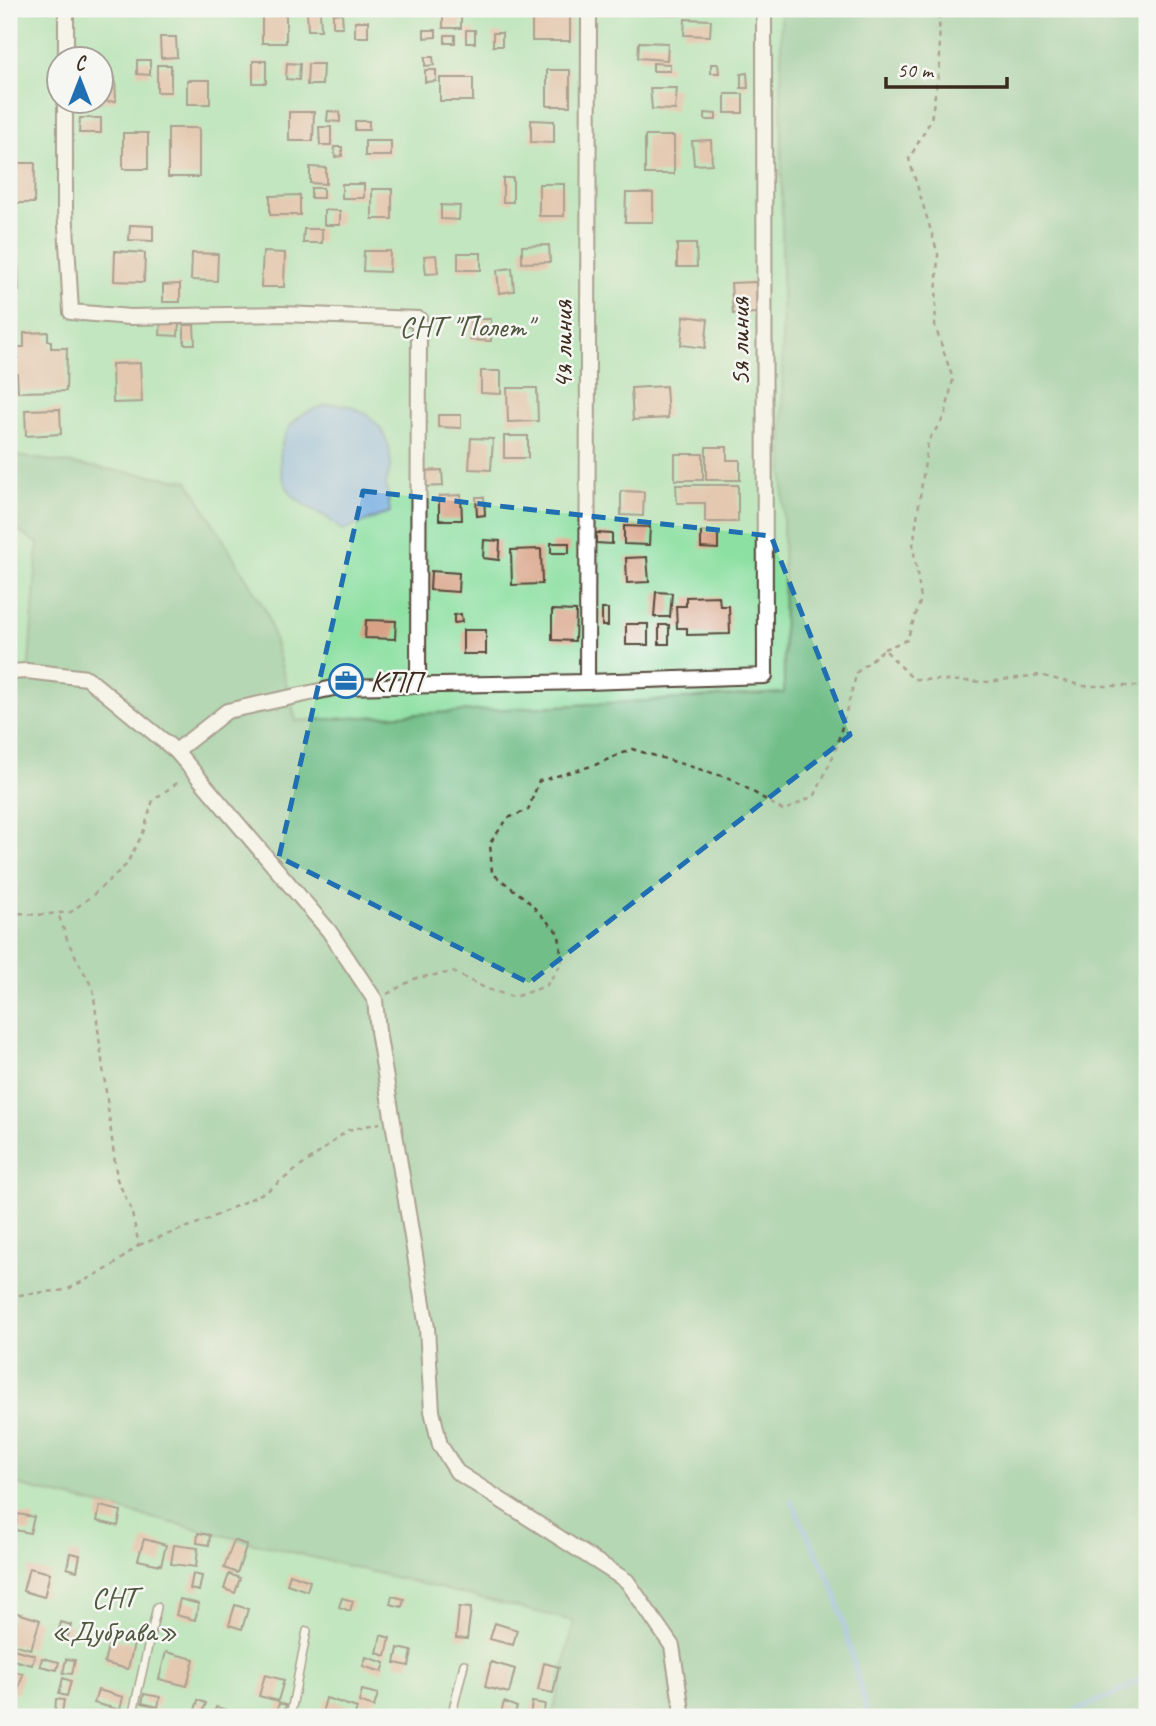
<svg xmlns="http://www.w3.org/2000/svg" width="1156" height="1726" font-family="Caveat,sans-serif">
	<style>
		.green { fill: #8ce0a2; stroke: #648560; stroke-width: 2; fill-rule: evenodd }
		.forest { fill: #71be88; stroke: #567453; stroke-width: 2 }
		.water { fill: #71abe1; stroke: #566a80; stroke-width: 2 }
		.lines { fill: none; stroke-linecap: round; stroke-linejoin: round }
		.stream { stroke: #71abe1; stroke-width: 5 }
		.building { fill: #d89f82 }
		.service-casing { stroke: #56473a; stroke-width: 10 }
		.minor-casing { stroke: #56473a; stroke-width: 18 }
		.path { stroke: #56473a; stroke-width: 2.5; stroke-dasharray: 5 5; stroke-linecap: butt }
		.service { stroke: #fff; stroke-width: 7 }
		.minor { stroke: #fff; stroke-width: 14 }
		.marked { fill: none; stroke: #1f6fb2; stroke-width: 5; stroke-dasharray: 14 9; stroke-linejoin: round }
		.labels { text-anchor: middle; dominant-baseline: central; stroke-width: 5; stroke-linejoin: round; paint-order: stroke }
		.park-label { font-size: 30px; fill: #4f583f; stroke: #f6f6f2 }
		.street-label { font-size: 30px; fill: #3b2a1e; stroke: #f6f6f2 }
		.poi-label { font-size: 30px; fill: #3b2a1e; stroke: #f6f6f2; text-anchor: start }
	</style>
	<rect width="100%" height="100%" fill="#f6f6f2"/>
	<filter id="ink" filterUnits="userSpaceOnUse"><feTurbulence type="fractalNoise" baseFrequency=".0143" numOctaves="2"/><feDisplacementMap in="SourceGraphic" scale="14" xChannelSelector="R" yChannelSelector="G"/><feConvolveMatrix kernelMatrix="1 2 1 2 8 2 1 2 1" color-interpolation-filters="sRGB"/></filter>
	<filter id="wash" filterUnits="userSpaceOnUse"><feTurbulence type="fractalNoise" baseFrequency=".00686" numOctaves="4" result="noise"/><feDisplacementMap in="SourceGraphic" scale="28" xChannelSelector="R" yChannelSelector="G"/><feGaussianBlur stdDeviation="1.57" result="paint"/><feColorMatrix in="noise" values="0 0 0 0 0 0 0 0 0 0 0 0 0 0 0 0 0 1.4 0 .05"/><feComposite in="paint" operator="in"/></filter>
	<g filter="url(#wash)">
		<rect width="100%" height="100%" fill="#efebd7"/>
		<path class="green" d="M9,9H781L784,693L296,721L267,613L188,481L9,455ZM60,60H102V102H60Z
			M9,524L38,544L28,678L9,677Z
			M9,1483L575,1621L552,1717H9Z"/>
		<path class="forest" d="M781,9H1147V1717H552L574,1621L9,1483V677H28L38,544L9,524V455L188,481L267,613L296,721L784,693Z"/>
		<path class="water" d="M332,404L351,406L368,415L381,429L389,446L391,465L386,483L390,512L342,531C337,526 332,521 326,517C315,510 303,506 294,497C273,473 276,433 302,415C312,409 321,406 332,404Z"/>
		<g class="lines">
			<path class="stream" d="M791,1501L835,1591L868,1717
				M1062,1717L1121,1691L1147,1675"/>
		</g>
		<g id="blocks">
			<path class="building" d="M532,9H570V41H532Z
				M320,11L321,30H308L307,12Z
				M342,13L343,27H333V14Z
				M262,15H286V43H262Z
				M443,15H461V28H443Z
				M685,19L711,20L710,36L684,35Z
				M355,21H368V37H355Z
				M424,30H436V37L424,38Z
				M466,30H475V43H466Z
				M493,33H502V46H493Z
				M445,35H455V43H445Z
				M160,37H176L177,57L161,58Z
				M639,42L668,43L667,60L638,58Z
				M425,57H433L434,65L425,66Z
				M137,60H150V75L137,74Z
				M253,61H266V83H253Z
				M287,63L300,64L299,80L286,79Z
				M653,63L670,64V71H653Z
				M308,64H323L322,85H307Z
				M711,64H718L719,73H711Z
				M157,65H171V92H157Z
				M425,70H436V81L425,82Z
				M547,70H570V106H547Z
				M747,73L748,88H741V74Z
				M102,78H115L116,101L102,102Z
				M440,78H473V101H440Z
				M187,80H210V104H187Z
				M650,88H677L675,110L652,109Z
				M725,94H743V113H725Z
				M328,111L340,112V122L327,121Z
				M289,112H314L313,141H289Z
				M705,113L716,114V120H705Z
				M80,118H101V133H79Z
				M531,120L554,121V143L531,142Z
				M355,121H369V130H355Z
				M319,127H331V145H320Z
				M168,128H199V177H168Z
				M123,133H148V169H123Z
				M645,136H674V174H645Z
				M711,140L712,164L694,165L692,141Z
				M365,141H391V156H365Z
				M334,147H342V156L335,157Z
				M9,163H35L34,203H9Z
				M310,167L326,168V184L310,183Z
				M503,178H513V202H503Z
				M342,184H364V198H342Z
				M539,184H564V216H539Z
				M311,188H323V198H311Z
				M372,189H392V219H372Z
				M626,193H653V222H625Z
				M300,195V215H270V196Z
				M441,205L460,206L459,220L441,219Z
				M324,210L340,211V225H324Z
				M130,225L153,226V241L129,240Z
				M304,229H322V243H303Z
				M677,244H696L697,267H677Z
				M549,245L550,262L522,263V246Z
				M115,251L145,253L144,282L114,281Z
				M364,251H390L389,272L363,271Z
				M263,252L285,253L284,287H261Z
				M192,253L218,254L217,281L191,280Z
				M458,253H481V270H458Z
				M436,255L438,273L426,274L424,256Z
				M18,264L19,291L9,292V265Z
				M512,268L514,291L499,293L497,270Z
				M756,282L757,313L733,314L731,283Z
				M180,284V302H163V285Z
				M684,316L708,319L705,348L681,345Z
				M471,319H491V341L470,340Z
				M161,323H179L178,336L160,335Z
				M184,325H194L195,344H184Z
				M48,332V341H51V348H67L66,391L18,392L17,374H12V358H18V347H24V333Z
				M140,363L142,402L113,403L112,364Z
				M481,371H501V394L481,393Z
				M666,386L668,418L633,420L631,388Z
				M507,388H537L538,421L508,422Z
				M60,409L61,434L26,436L25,410Z
				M438,415H461V428L438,427Z
				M504,436H528V458H504Z
				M471,438L493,439L491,470L469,469Z
				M706,447H727V460H740V480H706Z
				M675,454H703V480H675Z
				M442,470L443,486L421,487V471Z
				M676,485H738V522H705V503H677Z
				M621,491L644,492L643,516L621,515Z
				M461,495L462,520H439V496Z
				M476,497H484L485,515L477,516Z
				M624,526L650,527L649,545L624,544Z
				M701,531L718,532V549L701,548Z
				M596,533L612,534V544L596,543Z
				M484,540L500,541L499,560L483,558Z
				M551,543H569V553H551Z
				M541,549L542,584L512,585L511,550Z
				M647,557L649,582L627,583L626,558Z
				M431,571L459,573L458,592L430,590Z
				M656,592L672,593L670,617H654Z
				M719,596L720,606H729L730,634L687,635V628H677L676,606H686V597Z
				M602,609H608V626H602Z
				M552,610L576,611L575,641L552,640Z
				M461,614L462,622L454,623V615Z
				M366,620L396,621L395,639L365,638Z
				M626,624H648V645H626Z
				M659,625H669V644H659Z
				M463,630H486V654H463Z
				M100,1506L121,1511L118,1526L97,1521Z
				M18,1514L34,1517L30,1533L15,1530Z
				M198,1533L210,1535L209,1545L197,1543Z
				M144,1539L166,1545L161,1565L138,1560Z
				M234,1540L247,1545L237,1573L224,1568Z
				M174,1545L198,1548L196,1567L171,1564Z
				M70,1553L80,1555L77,1571L67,1568Z
				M29,1568L50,1573L44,1597L23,1591Z
				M193,1574L202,1576L199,1591L190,1589Z
				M229,1574L240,1578L235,1593L224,1589Z
				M290,1574L310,1581L307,1591L287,1584Z
				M392,1596L404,1599L402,1607L390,1604Z
				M342,1598L353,1601L350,1611L339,1607Z
				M180,1599L199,1604L195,1620L176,1615Z
				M235,1605L248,1609L242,1629L229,1625Z
				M459,1607L471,1608L467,1639L456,1638Z
				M14,1612L40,1620L31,1649L9,1643V1628Z
				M61,1622L71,1625L67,1639L57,1636Z
				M495,1623L517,1630L513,1645L490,1639Z
				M381,1635L390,1638L386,1656L377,1653Z
				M110,1638L134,1644L128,1669L104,1663Z
				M9,1648L35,1655L32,1665L9,1659Z
				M398,1648L412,1651L409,1666L395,1663Z
				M166,1652L194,1659L187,1686L159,1679Z
				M366,1657L385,1663L382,1672L363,1666Z
				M42,1658L59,1662L57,1670L40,1666Z
				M66,1659L75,1660L72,1674L63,1673Z
				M491,1662L515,1669L509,1693L485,1687Z
				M544,1663L559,1667L553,1693L538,1690Z
				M9,1670L23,1674L17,1694L9,1692Z
				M265,1675L284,1680L278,1701L259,1696Z
				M63,1678L71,1681L67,1696L59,1694Z
				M98,1690L123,1697L120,1710L94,1703Z
				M362,1690L378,1694L374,1707L359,1702Z
				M144,1694L160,1697L158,1707L142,1703Z
				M326,1698L357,1708L354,1717L343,1715L342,1717H321Z
				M56,1699L64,1700L62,1713H55Z
				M198,1700L206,1703L201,1717H193Z
				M504,1702L517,1707L514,1716L501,1713Z
				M532,1702L545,1704L543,1717H530Z
				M279,1703L286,1705L284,1714L277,1712Z
				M216,1707L231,1711L229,1717H213Z
				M152,1708L173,1714L172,1717H150Z
				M425,1711L448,1716V1717H424Z"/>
		</g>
	</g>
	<g filter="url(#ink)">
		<use href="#blocks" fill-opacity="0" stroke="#56473a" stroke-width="2"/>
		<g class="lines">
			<g class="service-casing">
				<path id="service" d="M132,1717L157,1607
					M290,1717L307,1631
					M451,1717L464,1664"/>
			</g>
			<g class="minor-casing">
				<path id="minor" d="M66,60V9
					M65,102V208L71,312L130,317L281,314L419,319L418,686
					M9,672L27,671L87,678L176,751L329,931L375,1000L378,1031L427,1328L432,1411L440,1445L457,1472L627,1581L672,1646L683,1717
					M587,682L589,9
					M176,751L227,711L338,687L587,682L765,676L764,9"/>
			</g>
			<path class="path" d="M884,649L907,640L921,599L913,546L928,441L945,416L953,379L935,326L938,254L909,159L931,120L940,63L939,11L935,9
				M9,912L37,915L71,912L94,894L126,865L143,833L153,800L180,781
				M387,994L416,978L453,972L487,989L514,997L546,986L562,963L559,934L526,899L492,873L490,843L508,818L528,810L539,781L595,765L632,749L732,779L784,811L815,795L835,752L857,672L884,649L913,679L988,682L1039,675L1084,686H1147
				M139,1245L209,1219L267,1191L319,1153L348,1130L380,1123
				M9,1296L66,1290L111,1267L139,1245L131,1209L117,1179L93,989L68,942L58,913"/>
			<use href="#service" class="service"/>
			<use href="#minor" class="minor"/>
		</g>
	</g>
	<path d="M0 0H1156V1726H0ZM363,491L771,536L850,735L529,983L279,857Z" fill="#efebd7" fill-opacity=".55" fill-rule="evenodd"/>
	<path class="marked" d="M363,491L771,536L850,735L529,983L279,857Z"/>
	<defs>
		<g id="office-ring" transform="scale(1.75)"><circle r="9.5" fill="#f6f6f2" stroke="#1f6fb2" stroke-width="1.5"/><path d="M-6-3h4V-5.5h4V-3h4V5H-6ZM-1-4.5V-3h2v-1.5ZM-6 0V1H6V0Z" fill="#1f6fb2"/></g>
	</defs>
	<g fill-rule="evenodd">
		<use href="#office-ring" x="346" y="681"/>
	</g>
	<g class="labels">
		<g class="park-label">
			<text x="466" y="326">СНТ "Полет"</text>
			<text x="114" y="1597">СНТ<tspan x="114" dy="34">«Дубрава»</tspan></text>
		</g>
		<g class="street-label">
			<text transform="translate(739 342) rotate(-90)">5я линия</text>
			<text transform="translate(562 345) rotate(-90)">4я линия</text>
		</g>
		<g class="poi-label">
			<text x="370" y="681">КПП</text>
		</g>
	</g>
	<rect width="1156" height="1726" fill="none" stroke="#f6f6f2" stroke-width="35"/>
	<g transform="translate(80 80)"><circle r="33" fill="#f6f6f2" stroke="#aba49d" stroke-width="2"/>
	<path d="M0-5L12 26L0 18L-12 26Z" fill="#1f6fb2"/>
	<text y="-10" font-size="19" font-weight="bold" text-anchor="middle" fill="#3b2a1e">С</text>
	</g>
	<path d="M886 77v10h121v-10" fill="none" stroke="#3b2a1e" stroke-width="3.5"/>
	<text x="897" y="77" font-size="21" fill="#3b2a1e" stroke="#f6f6f2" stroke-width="5" paint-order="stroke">50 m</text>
</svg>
